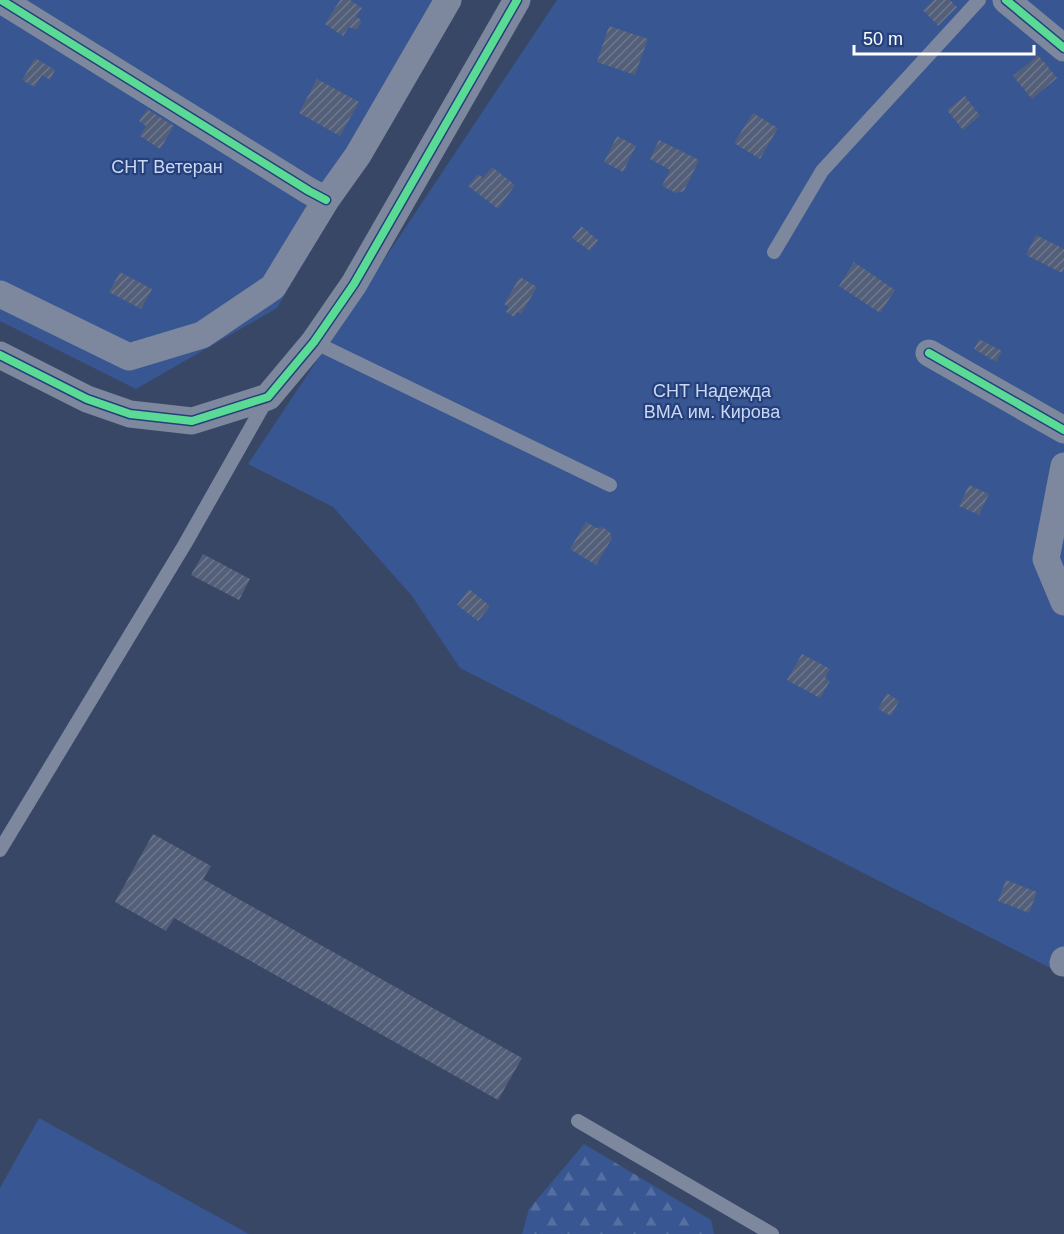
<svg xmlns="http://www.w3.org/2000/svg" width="1064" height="1234" font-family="Arial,sans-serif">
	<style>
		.green { fill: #385692 }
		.forest { fill: url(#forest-firs) }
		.building { fill: url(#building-hatch) }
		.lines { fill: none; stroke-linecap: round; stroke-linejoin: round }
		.service { stroke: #7d889e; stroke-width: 14 }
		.minor { stroke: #7d889e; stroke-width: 27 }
		.cycleway-casing { stroke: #25407b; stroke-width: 11 }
		.cycleway { stroke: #5adb95; stroke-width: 8 }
		.labels { text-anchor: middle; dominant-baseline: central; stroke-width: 4.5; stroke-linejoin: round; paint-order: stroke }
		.park-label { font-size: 18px; fill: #cbd8f4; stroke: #25407b }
	</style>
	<defs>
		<pattern id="forest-firs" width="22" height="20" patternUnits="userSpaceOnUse" patternTransform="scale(1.5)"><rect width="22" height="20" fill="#385692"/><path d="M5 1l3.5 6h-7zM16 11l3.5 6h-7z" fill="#566fa2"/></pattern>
		<pattern id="building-hatch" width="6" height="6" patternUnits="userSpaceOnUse" patternTransform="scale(1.5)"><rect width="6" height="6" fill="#535f79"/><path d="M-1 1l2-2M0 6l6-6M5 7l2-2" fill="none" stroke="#6d778d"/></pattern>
	</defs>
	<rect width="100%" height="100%" fill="#394767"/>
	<path class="green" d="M0,0H456L277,308L136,389L0,321Z
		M557,0H1064V975L460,668L412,596L333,507L248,464Z
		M39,1118L249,1234H0V1188Z"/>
	<path class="forest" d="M584,1144L711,1220L714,1234H522L529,1209Z"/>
	<path class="building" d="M340,0H350L362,8L356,17L360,19L361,23L357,29H353L349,27L343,36L325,24Z
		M934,0H950L957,7L938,26L923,10Z
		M609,26L648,39L635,75L597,62Z
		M1038,55L1057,78L1032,99L1013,76Z
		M35,58L55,70L50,80L42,75L35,87L22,80Z
		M317,79L359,102L340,136L299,113Z
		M965,96L980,116L963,130L947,110Z
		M147,109L174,126L160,149L140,136L146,126L139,121Z
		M753,113L778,128L760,159L734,143Z
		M617,136L636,146L623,172L604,162Z
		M659,140L699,160L684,191L676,193L662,186L670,170L650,159Z
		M492,167L515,185L498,209L468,186L478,174L483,178Z
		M581,226L598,240L590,251L572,238Z
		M1036,235L1064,249V268L1062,273L1026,255Z
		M854,262L895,290L880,313L839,286Z
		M120,272L152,289L141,309L109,292Z
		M520,277L537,287L521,314L517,312L514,317L506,312L509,307L504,304Z
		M979,339L1002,351L996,362L974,349Z
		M969,485L989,494L979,515L959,506Z
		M586,522L597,528L602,527L610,532L612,538L596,565L570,549Z
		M203,554L250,579L239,600L191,575Z
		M469,589L490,606L478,621L457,605Z
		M802,654L830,669L825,678L830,681L820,698L787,680Z
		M887,693L899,701L891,716L878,709Z
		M153,834L211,866L203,879L522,1058L498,1100L174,918L166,931L115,902Z
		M1006,880L1037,892L1029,913L998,901Z"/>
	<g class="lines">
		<path class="service" d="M774,252L822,171L979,0
			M314,342L610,485
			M0,850L185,544L267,399
			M578,1121L772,1234"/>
		<path class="minor" d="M1,0L309,191L326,200
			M1006,0L1064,48
			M0,294L129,357L202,335L273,287L326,200L358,155L448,0
			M929,353L1064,430
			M0,355L87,399L130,414L192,421L268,397L314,342L354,284L517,0
			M1064,466L1046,559L1064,602
			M1063,963L1064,960"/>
		<g class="cycleway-casing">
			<path id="cycleway" d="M1,0L309,191L326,200
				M1006,0L1064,48
				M929,353L1064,430
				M0,355L87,399L130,414L192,421L268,397L314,342L354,284L517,0"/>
		</g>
		<use href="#cycleway" class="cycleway"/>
	</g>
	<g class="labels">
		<g class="park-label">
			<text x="167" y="167">СНТ Ветеран</text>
			<text x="712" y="391">СНТ Надежда<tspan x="712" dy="21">ВМА им. Кирова</tspan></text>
		</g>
	</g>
	<path d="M854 45v9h180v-9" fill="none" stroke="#ffffff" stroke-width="3"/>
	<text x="863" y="45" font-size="18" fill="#ffffff" stroke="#25407b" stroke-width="4.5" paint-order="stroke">50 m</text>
</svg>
